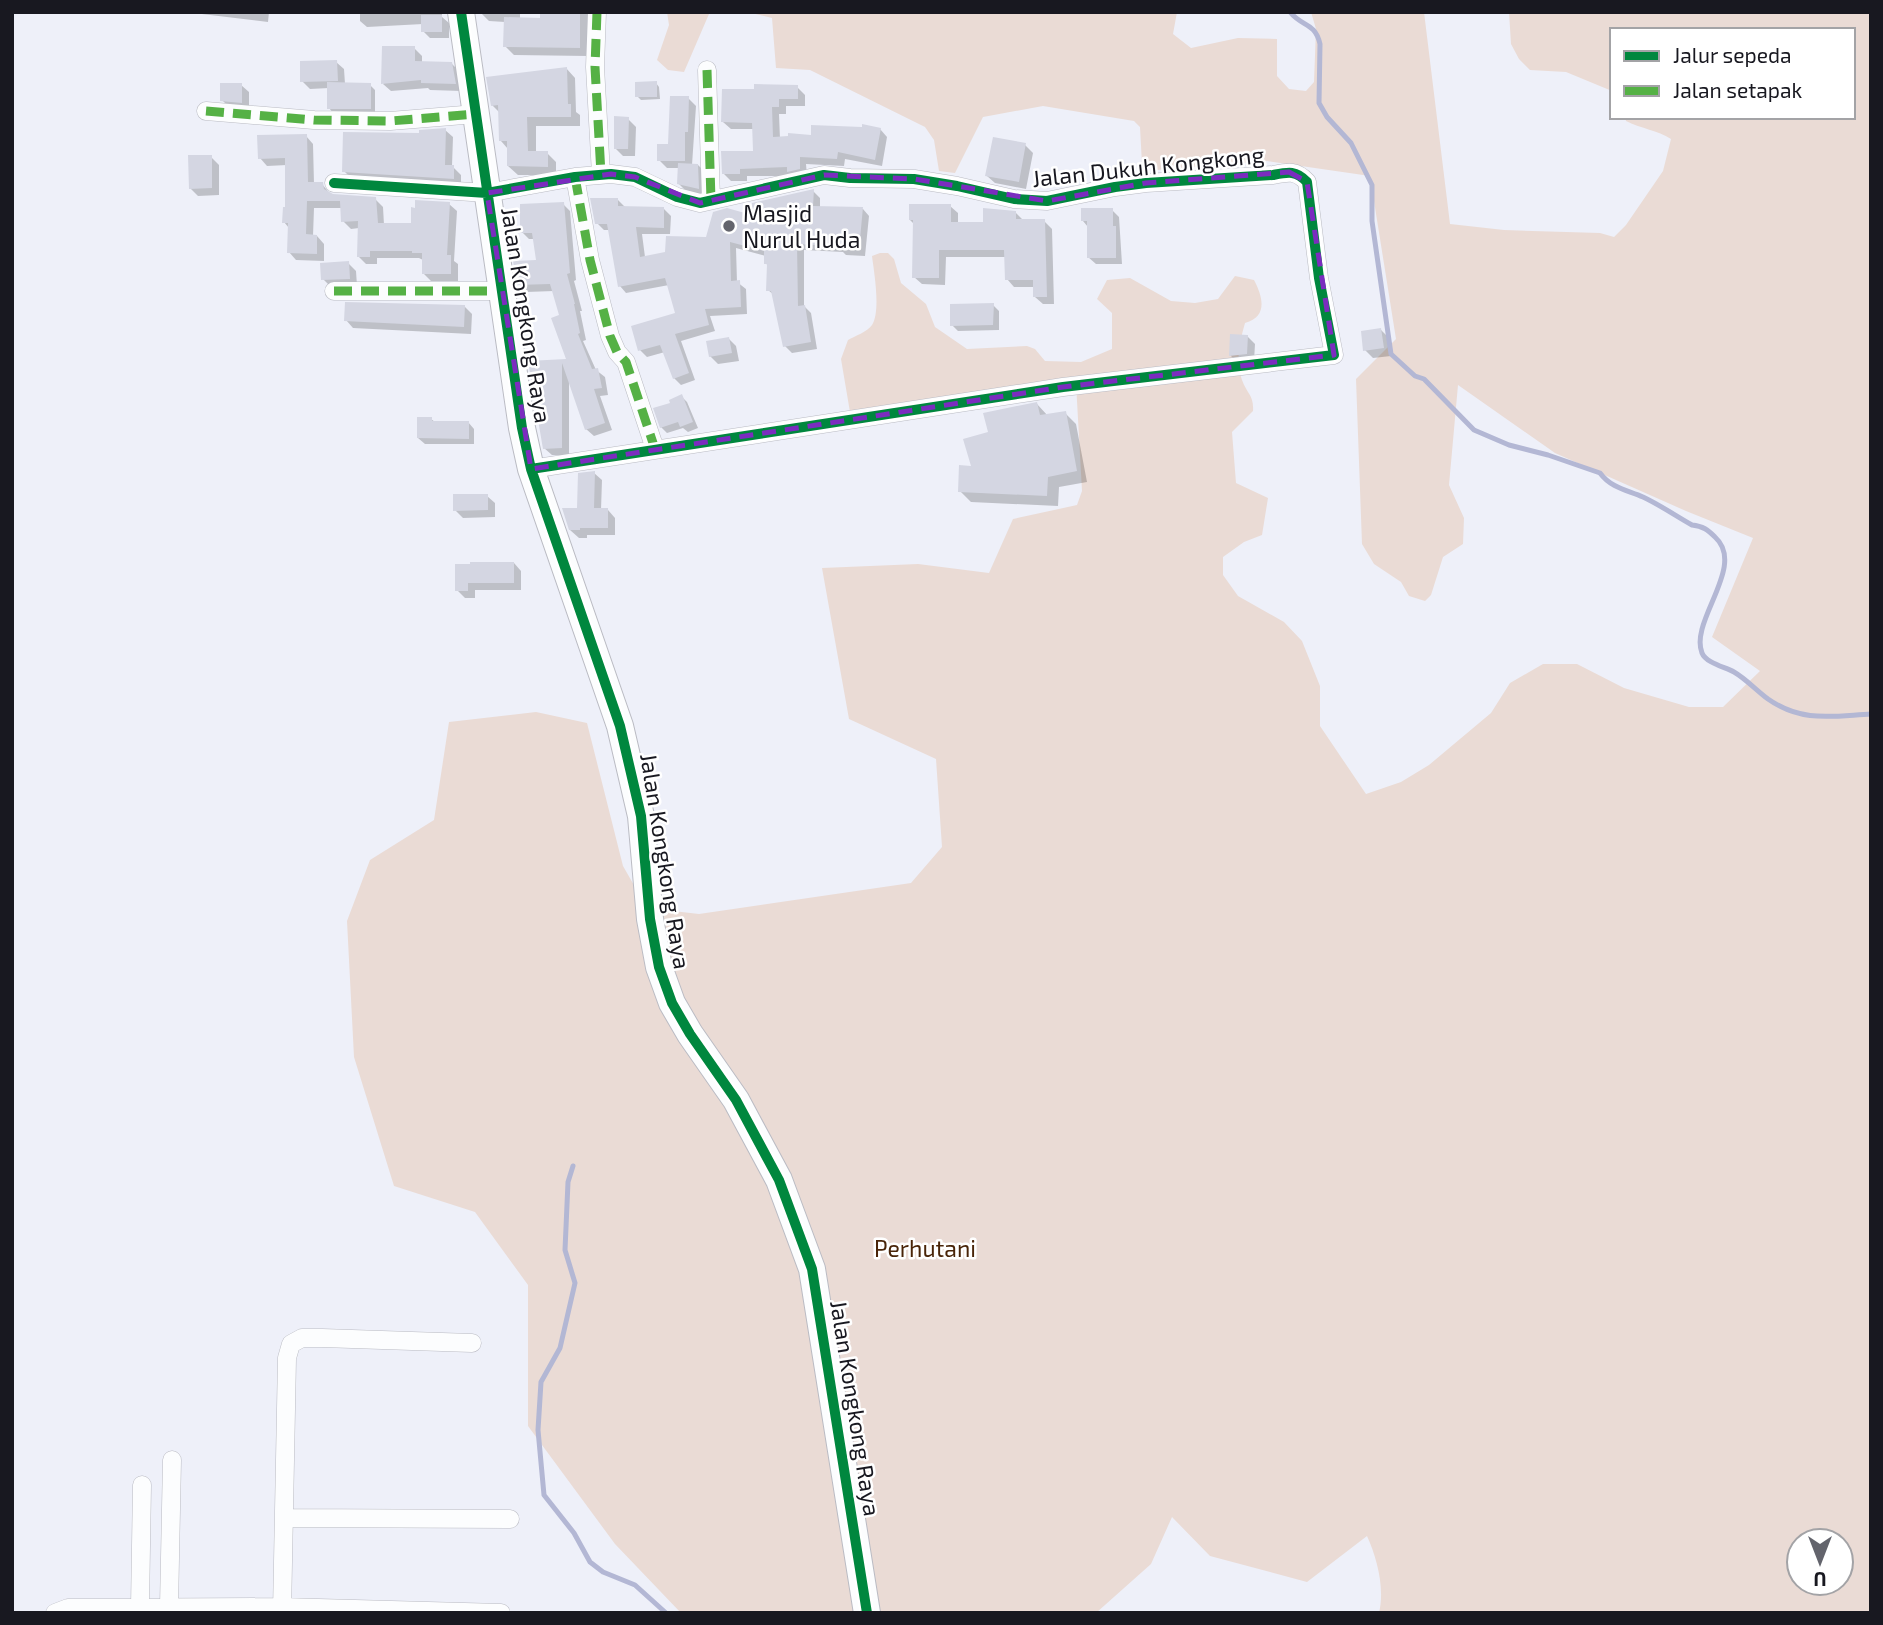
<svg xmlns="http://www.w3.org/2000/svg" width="1883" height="1625" font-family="'Exo 2',sans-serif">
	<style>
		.green { fill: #eadbd5; fill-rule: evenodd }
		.shadow { fill: #0003 }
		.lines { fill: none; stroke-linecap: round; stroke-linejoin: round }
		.stream { stroke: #b3b7d4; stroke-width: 5 }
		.building { fill: #d4d6e2 }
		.street-casing { stroke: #babbc3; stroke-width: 19 }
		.secondary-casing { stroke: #babbc3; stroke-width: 28 }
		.street { stroke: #fcfdfe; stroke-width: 18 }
		.secondary { stroke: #fcfdfe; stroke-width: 26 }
		.quiet { stroke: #55b145; stroke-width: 9; stroke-dasharray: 18 9; stroke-linecap: butt }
		.cycleway-casing { stroke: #fff; stroke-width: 15 }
		.cycleway { stroke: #00873e; stroke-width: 10 }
		.marked { fill: none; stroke: #7b2cbf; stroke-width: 5; stroke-dasharray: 14 9; stroke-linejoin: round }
		.poi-dot { fill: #63646c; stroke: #fff; stroke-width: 2.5 }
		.labels { text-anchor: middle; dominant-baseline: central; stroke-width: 5; stroke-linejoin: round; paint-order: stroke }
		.street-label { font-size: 23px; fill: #181820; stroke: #fff }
		.poi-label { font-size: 23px; fill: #181820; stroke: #fff; text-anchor: start }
		.park-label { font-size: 23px; fill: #492408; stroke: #fff }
	</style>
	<rect width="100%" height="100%" fill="#eef0f9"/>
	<path class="green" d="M667,12H711L709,14L684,72L668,70L657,60L669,25Z
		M747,12H1177L1173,34L1191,48L1238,38L1277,39V76L1289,89L1306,91L1314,82L1316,29L1311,12H1424L1450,224L1504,230L1600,233L1614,237L1626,225L1663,171L1671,139C1657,130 1642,129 1626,121L1625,117H1853V30H1612V91L1566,72L1530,70L1519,59L1511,44L1509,12H1871V1613H1379C1385,1588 1377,1558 1367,1536L1307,1582L1210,1556L1172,1517L1151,1564L1096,1613H681L615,1544L528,1426V1285L475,1212L394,1186L354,1057L347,921L370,860L434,820L449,722L536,712L587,723L623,866L647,908L699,914L911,883L942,847L936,759L849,719L822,568L918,564L989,573L1013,519L1077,505L1082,491L1076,383L851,418L841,359L848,340C855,336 867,332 872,325C881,311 874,272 872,256L880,253H888L894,259L901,283L926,304L935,327L967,349L1027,346L1035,349L1045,361L1081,362L1112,349V313L1097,299L1107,280L1130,278L1171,301L1195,303L1218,299L1235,276L1254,280C1263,297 1268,317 1245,323C1240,341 1235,361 1242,380C1247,394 1254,395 1253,411L1232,432L1236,483L1268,498L1262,535L1244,542L1223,557V575L1238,596L1284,622L1302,641L1320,686V726L1366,794L1401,782L1429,765L1491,713L1510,683L1543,664H1577L1624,688L1689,707H1723L1760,671L1712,637L1753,538L1686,511L1555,453L1458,385L1449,485L1464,518L1463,544L1443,557L1431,595L1425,601L1409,596L1401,582L1374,564L1362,544L1356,379L1396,339L1370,176L1267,161L1157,170L1142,164L1140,127L1134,121L1043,106L983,117L955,173L939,171L934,140L925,127L810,70L776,68L772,18ZM1799,1541H1841V1583H1799Z"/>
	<path class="shadow" d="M185,12H269L268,22Z
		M360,12H442V17L449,23V38H430L423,31V24L367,27L360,21Z
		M480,12H520V19H542V12H594L588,56L514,55L505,46V22L489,21Z
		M414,48L422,56V63L452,64L460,72L462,91L430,90L428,88L391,91L383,84Z
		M336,62L344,69L345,84L370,85L375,90V114H334L329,108V88L310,89L302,81Z
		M566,68L575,78L576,112L580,115V126H536V153H547L556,162V175H518L508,166V149L501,141L500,113L492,105Z
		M656,83L659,87L660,99L641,100L637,96Z
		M241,85L249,92V110L230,108L222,100Z
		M797,87L805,95V106H786V114H779L780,139L880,129L887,137L882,166L845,159L844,166L806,164L807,176H747V181H731L723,173L755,153L754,129H731L723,122Z
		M688,98L696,106L692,165H698L706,173V196L687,192L679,184V168H667L659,160L670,145Z
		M628,119L636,127L635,156H623L615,148Z
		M445,130L453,137L452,166L461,175V186L352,179L344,171L421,135Z
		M306,136L313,144L314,184H322L331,195L375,199L383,207L384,225H413L449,204L457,211L454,261L458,264V281H431L423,273V260L419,258H377V264H366L358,256L359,228L351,229L343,221L342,208H314L313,236H317L324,244V261L296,260L289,252V228L284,222L287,209V165L267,166L260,158Z
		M1025,145L1033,153L1026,189L995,183L987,176Z
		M211,157L219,165V195L198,196L190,188Z
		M813,191L820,198V208L863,209L869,216L865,256L846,255L843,252L804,250V306L811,313L817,349L792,353L785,346L774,295L768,290L769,266L765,263L766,256L736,248L737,282L746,289L747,314L710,316L715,331L681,341L695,380L681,385L674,378L665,352L647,357L640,350L677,314L669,285L626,293L620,286L610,230H604L597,223L618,200L625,207L664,209L671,216L670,234H642L645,257L667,253L707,239Z
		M563,204L570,211L576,280L574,281L582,311H580L586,340L583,341L596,370L605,377L608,395L600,396L612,430L594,436L586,429L569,379V455H552L544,448L530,363L568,360L561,316L554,291L526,292L519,284L538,261L535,239H529L522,232Z
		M950,206L958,213V223H985L1015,212L1023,220L1044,221L1052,229L1054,304H1043L1035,297V287H1014L1007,279L1006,257H946L945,285L922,284L914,277V224L910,220Z
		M1112,210L1119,217L1122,264H1096L1088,257V227L1083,221Z
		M348,263L356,271L357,286L331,287L323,279Z
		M993,305L999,311V330L958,331L952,325Z
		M464,306L472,314L471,334L353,328L346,320Z
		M1381,330L1389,338L1391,356L1373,358L1365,350Z
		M1247,336L1255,344L1254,361L1238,363L1230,355Z
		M728,338L736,346L739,361L718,364L710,356Z
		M681,396L687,402L698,428L688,432L683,428L667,433L661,427L672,404Z
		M1037,404L1048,416L1065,413L1076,424L1087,482L1059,487L1058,506L971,502L960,491L990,434Z
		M431,419L435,422H468L474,429V444H425L418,438Z
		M594,473L602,480L601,510H608L615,518V535H587V538H579L570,530Z
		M487,496L495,503V517L463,518L455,510Z
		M514,563L521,571V590H475V598H465L457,590L456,566Z"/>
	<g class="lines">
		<path class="stream" d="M1290,12C1302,27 1315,22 1320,44L1319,103L1327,117L1351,143L1372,185V221L1391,354L1415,376L1424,379L1474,430L1509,445L1548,455L1600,473C1611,488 1627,490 1643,497C1660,505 1676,516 1692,525C1703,526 1708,530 1715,537C1747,566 1689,621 1702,653C1706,663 1725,667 1734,672C1746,679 1756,690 1768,699C1802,723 1832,716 1871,714
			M573,1166L568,1182L565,1250L575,1283L560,1348L541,1382L538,1430L544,1495L574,1533L590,1562L603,1572L635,1585L666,1613"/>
	</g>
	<path class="building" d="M540,12H580V48L503,47L504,17L540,18Z
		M421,15H442V32H421Z
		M382,46H415V61L452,62L456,84L421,83V80L381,84Z
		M337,60L338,81L300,82V61Z
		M567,67L568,104H571V117H527L528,151H548V167L507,166V141H499L498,105L491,106L486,77Z
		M657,81V97H635V82Z
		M327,82L371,83V109H327Z
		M220,83H242V103L220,101Z
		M754,84L798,85V99H779V107H772L773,137L788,136V133L811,135V125L862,127V124L881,128L875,160L838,152L837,159L800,157V169L787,172V167L740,169V174H722L721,151H753L752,123L721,122L722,89H754Z
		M670,96H689L688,132H685V161H657V144H668Z
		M614,116L629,117L628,149H614Z
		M446,128L445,165H454V179L342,172L343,132L419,133V130Z
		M307,134L308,182H323L324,189L333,194L376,197L378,223H411V207L415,208V200L450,202L447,255H451V274H422V253H412V251H370V257H357L358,221L341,222L340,201H307L306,234L317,235V254L287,253L288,223H282L283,207H285V158L258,159L257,135Z
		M993,137L1026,143L1019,182L985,176Z
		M188,155H212V188L189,189Z
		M678,163L698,164L699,189L677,184Z
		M814,189L813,206L863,207L859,250L837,249V246L797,244L798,306L805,305L811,342L783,347L771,291H766L767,264H764V251L730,242L731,281L740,280L741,307L705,309L709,325L675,334L689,373L673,379L660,345L638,351L631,326L675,313L665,278L618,287L607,224H595L590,198H618V206L664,207V228L636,227L640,257L665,252L666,236L706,237L713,212L727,208L752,215V203Z
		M564,202L570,273L567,274L575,304H574L580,333L578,334L592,369L598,368L602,388L594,389L605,423L585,430L562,363V448L543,449L528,361L566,359L551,318L559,315L550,284L517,285L513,261L536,260L532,233H520V204Z
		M909,204H951V222H983V208L1016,211V219H1045L1047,297H1033V280H1005L1004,250H939V278H912L913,220H909Z
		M1081,208H1113V226H1116V258H1087V221H1081Z
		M349,261L350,279L321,280L320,263Z
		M345,302L465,305L464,327L344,321Z
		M994,303L993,325L950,326V304Z
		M1381,328L1384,348L1363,351L1361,331Z
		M1230,334L1248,335L1247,354L1229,356Z
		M729,337L732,353L709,357L706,341Z
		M682,394L693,422L680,427L678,422L660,428L653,408L670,403L669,400Z
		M1037,402L1040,415L1066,411L1077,471L1048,477L1047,496L958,492L959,465L971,466L963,439L988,432L983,413Z
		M417,417H432V421H469V439L417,438Z
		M595,471L594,508H608V528H580V530H569L562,508H577L578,473Z
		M453,494H488V510L453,511Z
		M470,562H514V583H468V591H455V564H470Z"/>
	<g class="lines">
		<g class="street-casing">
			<path id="street" d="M597,12L595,67L601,174
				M707,70L711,200
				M206,111L314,120L390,121L476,114
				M575,177L590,260L610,336L617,352L626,362L655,449
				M334,183L487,193L575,177L611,174L635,177L677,197L700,203L824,175L850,178L914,179L957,186L1014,199L1047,201L1115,187L1146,183L1273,175C1288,172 1296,170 1307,182L1319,278L1334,355L1063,387L531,469
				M334,291H502
				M284,1518L510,1519
				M140,1607L142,1485
				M169,1607L172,1460
				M55,1613L68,1608L282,1607L501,1613
				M282,1613L287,1358L291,1344L302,1338H322L472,1343"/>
		</g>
		<g class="secondary-casing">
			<path id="secondary" d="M461,12L522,428L531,469L620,726L641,816L650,919L659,967L672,1003L690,1034L736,1100L779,1180L812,1269L867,1613"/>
		</g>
		<use href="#street" class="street"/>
		<use href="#secondary" class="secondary"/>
		<path class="quiet" d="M597,12L595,67L601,174
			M707,70L711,200
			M206,111L314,120L390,121L476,114
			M575,177L590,260L610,336L617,352L626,362L655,449
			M334,291H502"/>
		<g class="cycleway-casing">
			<path id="cycleway" d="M461,12L522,428L531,469L620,726L641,816L650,919L659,967L672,1003L690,1034L736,1100L779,1180L812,1269L867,1613
				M334,183L487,193L575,177L611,174L635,177L677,197L700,203L824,175L850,178L914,179L957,186L1014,199L1047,201L1115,187L1146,183L1273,175C1288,172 1296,170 1307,182L1319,278L1334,355L1063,387L531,469"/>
		</g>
		<use href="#cycleway" class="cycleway"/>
	</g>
	<path class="marked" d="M1289,172L1307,182L1334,355L1063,387L531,469L487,193L611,174L635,177L700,203L824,175L914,179L1047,201L1146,183Z"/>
	<circle class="poi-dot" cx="729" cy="226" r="7"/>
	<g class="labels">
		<g class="street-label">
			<text transform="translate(1148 166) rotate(-6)">Jalan Dukuh Kongkong</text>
			<text transform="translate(527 315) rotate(81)">Jalan Kongkong Raya</text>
			<text transform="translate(666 861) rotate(81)">Jalan Kongkong Raya</text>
			<text transform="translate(856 1408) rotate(81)">Jalan Kongkong Raya</text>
		</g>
		<g class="poi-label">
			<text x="743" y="213">Masjid<tspan x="743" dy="26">Nurul Huda</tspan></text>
		</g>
		<g class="park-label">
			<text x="925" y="1248">Perhutani</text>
		</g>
	</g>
	<rect width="1883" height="1625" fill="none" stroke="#181820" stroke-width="28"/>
	<rect x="1610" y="28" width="245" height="91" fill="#ffffff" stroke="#a3a3a6" stroke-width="2"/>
	<rect x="1624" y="51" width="35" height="10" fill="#00873e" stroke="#a3a3a6" stroke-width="2"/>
	<text x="1673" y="63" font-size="21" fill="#181820">Jalur sepeda</text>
	<rect x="1624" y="86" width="35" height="10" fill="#55b145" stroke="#a3a3a6" stroke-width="2"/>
	<text x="1673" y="98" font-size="21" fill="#181820">Jalan setapak</text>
	<g transform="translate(1820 1562) rotate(180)"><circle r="33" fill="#ffffff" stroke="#a3a3a6" stroke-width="2"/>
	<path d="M0-5L12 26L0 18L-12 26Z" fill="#63646c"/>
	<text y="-10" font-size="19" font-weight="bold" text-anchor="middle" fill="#181820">U</text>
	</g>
</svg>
